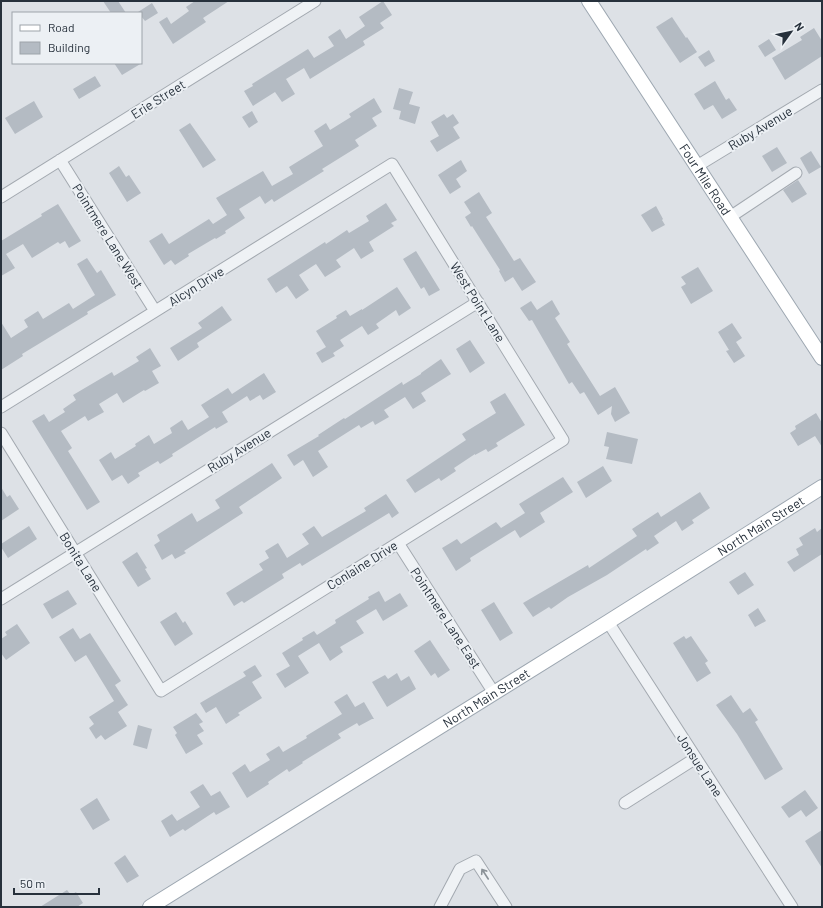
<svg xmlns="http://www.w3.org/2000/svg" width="823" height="908" font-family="Barlow,sans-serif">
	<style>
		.building { fill: #b4bbc3 }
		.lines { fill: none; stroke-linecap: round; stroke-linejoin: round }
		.minor-casing { stroke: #a3a9b0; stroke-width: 13 }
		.major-casing { stroke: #9da7b1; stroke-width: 16 }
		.minor { stroke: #eff2f5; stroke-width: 11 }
		.major { stroke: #fff; stroke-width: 14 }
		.oneway { stroke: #8b9298 }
		.labels { text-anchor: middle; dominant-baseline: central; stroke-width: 4; stroke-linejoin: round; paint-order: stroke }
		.street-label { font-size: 13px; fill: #27313c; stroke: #ecf0f4 }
	</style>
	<rect width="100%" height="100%" fill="#dde1e6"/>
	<path class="building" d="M103,1H118L126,13H111Z
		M195,1H229L203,18L206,22L173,44L159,22L167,17L171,24L189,11L186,7Z
		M383,1L392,15L380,23L384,28L363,41L365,45L310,79L304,68L286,79L295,94L282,102L275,92L253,106L244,91L253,86L252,84L308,49L314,58L334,46L328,37L340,29L346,39L365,26L359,17Z
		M152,3L158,13L145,21L141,16V13L138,12Z
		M672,17L686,38L687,37L697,52L680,63L656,27Z
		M814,28L822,41V56L785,80L772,58L802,40L800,37Z
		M769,39L776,50L765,57L758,46Z
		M709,50L715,61L705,67L698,57Z
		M114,63H142L122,75Z
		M95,76L101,86L79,99L73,89Z
		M715,81L726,100L729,98L737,110L722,119L713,105L704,110L694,94Z
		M399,88L413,92L409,104L420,107L415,124L399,119L401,111L393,109Z
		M374,98L382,112L372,118L377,126L355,140L359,146L322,169L324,171L274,202L272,199L265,204L260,196L239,209L245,218L225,231L226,233L216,239L215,238L188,254L189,256L175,265L171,260L164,265L149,241L162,233L169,244L209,219L213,224L227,215L216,198L263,171L272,186L293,174L289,167L323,146L314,131L326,123L330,130L351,117L349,114Z
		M34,101L43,117L15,134L5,118Z
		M252,111L258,122L249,128L242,117Z
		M444,114L447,118L453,114L459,123L453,127L460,138L437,152L430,141L439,136L431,122Z
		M190,123L216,160L203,168L179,130Z
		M777,147L787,163L772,172L762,156Z
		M811,151L821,167L809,174L800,158Z
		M461,160L467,171L456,179L461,187L450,194L438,175Z
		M119,166L126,177L129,175L141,193L127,202L109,173Z
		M798,180L807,194L792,203L783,190Z
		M479,192L492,213L486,217L514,261L520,258L536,282L522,291L513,277L505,282L499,271L500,270L472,226L471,227L465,217L471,213L464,202Z
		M386,203L397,220L391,223L394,226L369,242L374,251L361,259L354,248L336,260L341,267L325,277L316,264L299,275L309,290L296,299L287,286L276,293L267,279L325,242L326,244L347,230L349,233L369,221L366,216Z
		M58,204L81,241L69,248L65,241L60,244L58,242L32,258L23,244L6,254L15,268L1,276V241L42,216L41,214Z
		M656,206L663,219L662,220L665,225L652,232L641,215Z
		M416,251L440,290L429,296L424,287L421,289L403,259Z
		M87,258L97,273L101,270L116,295L87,312L88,314L22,354L23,356L1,370V322L11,338L28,327L24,320L38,311L43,319L69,303L73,309L95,295L77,264Z
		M698,267L713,291L691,304L681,287L686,284L681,277Z
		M397,287L411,308L399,316L396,310L376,324L379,328L368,335L362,326L340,340L344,346L333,353L335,356L322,363L316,353L326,347L316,331L337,318L336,316L346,310L350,316L362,309V310Z
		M552,300L560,314L555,318L570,342L567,344L600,396L615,387L630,413L615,422L611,414L612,406L598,415L584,392L580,394L572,382L569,384L532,320L529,321L520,308L531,301L537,310Z
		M222,306L232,320L197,343L199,347L178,361L170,348L202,328L198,323Z
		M732,323L742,338L736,342L745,356L734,363L726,351L729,350L718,332Z
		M470,340L485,363L470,373L456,349Z
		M150,348L161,366L152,371L159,383L145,391L144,390L123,403L117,393L99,404L104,412L88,421L85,416L61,431L72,448L68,451L100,502L87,510L32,421L44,414L49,422L65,412L63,409L76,400L73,395L112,372L114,376L139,361L136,357Z
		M441,359L451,374L421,393L426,401L413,409L405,397L384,410L389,417L375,425L373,421L361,428L359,425L318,451L328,467L313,477L303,460L294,466L287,455L319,436L318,435L344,418L345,419L402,382L403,385L421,374V373Z
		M264,373L276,392L263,400L260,395L250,401L247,396L222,412L228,422L216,429L215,427L172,454L173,456L160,464L158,461L138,473L140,476L128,484L122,475L112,481L99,460L111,452L115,459L136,446L135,444L149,435L154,444L172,433L170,428L182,420L188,430L209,417L201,405L228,388L232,394Z
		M505,393L525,425L496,443L498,446L488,452L486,449L475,455V454L454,468L456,471L441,481L439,478L415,493L406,480L466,440L462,434L496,413L490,402Z
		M816,413L822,423V447L815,436L798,446L790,433L796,429L795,426Z
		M607,432L638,439L632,464L606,459L609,447L604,446Z
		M272,463L282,478L239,507L243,513L184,551L186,553L175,559L172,554L162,560L154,545L160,541L157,535L192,513L197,522L220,508L215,500Z
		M603,466L612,481L586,498L577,482Z
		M563,477L573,492L540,513L545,522L520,538L515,530L470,558L471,561L456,571L442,548L457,539L461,544L496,522L501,528L525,513L519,504Z
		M1,487L7,497L10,495L19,509L1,521Z
		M700,492L710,508L692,520L694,523L682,531L676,521L654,536L659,543L647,551L646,549L607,575L568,597L551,609L549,607L533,617L523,603L588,565L589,568L637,536L632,529L658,512L661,517Z
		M386,494L399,513L392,518L389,513L302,566L300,563L282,574L284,578L244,603L242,601L234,606L226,593L263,570L259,564L269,558L265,551L278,543L287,558L309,544L302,534L314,526L322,537L366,511L364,508Z
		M29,526L37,539L8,558L1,547V544Z
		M815,528L817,532L822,528V554L794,572L787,562L799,555L796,549L803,545L799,538Z
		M137,552L147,568L145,569L151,579L138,587L122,562Z
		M745,572L754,585L738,595L729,582Z
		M68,590L77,604L52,619L43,604Z
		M379,591L385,602L400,593L408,606L383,621L376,609L356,621L364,633L340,647L343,652L330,661L319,643L298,656L309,673L285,688L276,674L290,666L282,653L303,640L302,638L314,631L317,635L336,623L335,620L369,599L368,597Z
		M494,602L513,633L500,641L481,610Z
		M758,608L766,621L755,627L748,615Z
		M176,612L183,623L185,621L193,634L175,646L160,622Z
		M17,624L30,643L6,660L1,653V639L7,635L5,632Z
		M73,628L80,639L90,633L121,681L115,685L128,705L118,712L127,726L105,740L101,735L96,739L89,728L94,724L89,717L114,701L86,655L75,662L59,637Z
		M684,636L686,639L691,636L708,661L705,663L711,673L697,682L673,643Z
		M430,640L450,670L438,678L435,673L431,676L414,651Z
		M255,665L262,676L252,682L262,698L238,713L240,715L226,724L216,707L206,713L200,703L246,676L243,672Z
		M397,673L401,681L409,676L416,689L387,707L372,682L385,675L388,679Z
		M347,694L355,707L364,702L374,719H372L359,726L357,723L338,734L341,738L302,762L303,763L289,772L287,769L268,782L269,784L247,798L232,773L245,764L250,772L270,760L266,754L279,746L283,752L307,738L306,736L342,714L334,702Z
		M731,695L743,713L750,708L758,720L755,722L783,769L765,780L737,734L716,705Z
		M196,713L203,722L199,724L204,731L197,735L203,744L186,754L175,735L177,733L173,727Z
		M138,725L152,729L147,749L133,745Z
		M203,784L211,796L220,791L230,807L216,815L214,812L185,831L183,829L170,837L161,821L172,814L177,821L200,807L190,792Z
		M805,790L818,808L806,817L801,810L789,818L781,807Z
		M97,798L110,820L93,830L80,809Z
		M822,830V868L805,841Z
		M125,855L139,876L127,883L114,863Z
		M67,890L71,895L76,892L83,903L77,907H40Z"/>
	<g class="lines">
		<g class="minor-casing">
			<path id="minor" d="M60,160L155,311
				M697,166L822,90
				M1,197L315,1
				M730,217L796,173
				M1,407L392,164L563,440L161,691L1,433
				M398,543L494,693
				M1,599L478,302
				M608,622L792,907
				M625,803L696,758
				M440,907L460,869L476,861L506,907"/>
		</g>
		<g class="major-casing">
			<g id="major">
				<path id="s1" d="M589,1L822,358"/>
				<path id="s2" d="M150,907L608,622L822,487"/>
			</g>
		</g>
		<use href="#minor" class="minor"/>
		<use href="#major" class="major"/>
	</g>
	<defs><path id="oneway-shaft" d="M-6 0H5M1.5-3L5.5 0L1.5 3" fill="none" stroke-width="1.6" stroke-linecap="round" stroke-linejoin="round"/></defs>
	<use class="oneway" href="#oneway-shaft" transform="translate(485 874) rotate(-123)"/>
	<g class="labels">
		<g class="street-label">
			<text transform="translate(158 99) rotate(-32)">Erie Street</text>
			<text transform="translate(760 128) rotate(-31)">Ruby Avenue</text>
			<text stroke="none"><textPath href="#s1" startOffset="213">Four Mile Road</textPath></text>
			<text transform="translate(108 236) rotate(58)">Pointmere Lane West</text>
			<text transform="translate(196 286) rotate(-32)">Alcyn Drive</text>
			<text transform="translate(478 302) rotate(58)">West Point Lane</text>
			<text transform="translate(239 450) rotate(-32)">Ruby Avenue</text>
			<text stroke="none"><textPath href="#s2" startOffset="720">North Main Street</textPath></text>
			<text transform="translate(81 562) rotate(58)">Bonita Lane</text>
			<text transform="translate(362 565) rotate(-32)">Conlaine Drive</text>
			<text transform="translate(446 618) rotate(57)">Pointmere Lane East</text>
			<text stroke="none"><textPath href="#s2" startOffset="396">North Main Street</textPath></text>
			<text transform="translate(700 765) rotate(57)">Jonsue Lane</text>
		</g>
	</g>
	<rect width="823" height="908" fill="none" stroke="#27313c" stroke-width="4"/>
	<rect x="12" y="12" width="130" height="52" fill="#ecf0f4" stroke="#9da4aa"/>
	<rect x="20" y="25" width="20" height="6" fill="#ffffff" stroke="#9da4aa"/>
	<text x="48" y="32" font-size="12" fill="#27313c">Road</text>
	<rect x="20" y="42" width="20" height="12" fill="#b4bbc3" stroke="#9da4aa"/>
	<text x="48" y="52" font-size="12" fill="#27313c">Building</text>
	<g transform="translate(791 32) rotate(57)" stroke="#ecf0f4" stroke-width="3" paint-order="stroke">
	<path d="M0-3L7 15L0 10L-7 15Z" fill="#27313c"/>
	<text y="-6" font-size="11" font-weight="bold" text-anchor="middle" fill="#27313c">N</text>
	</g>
	<path d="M14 888v6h85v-6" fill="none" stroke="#27313c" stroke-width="2"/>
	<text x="20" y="888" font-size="12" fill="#27313c" stroke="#ecf0f4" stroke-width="3" paint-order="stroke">50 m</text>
</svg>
